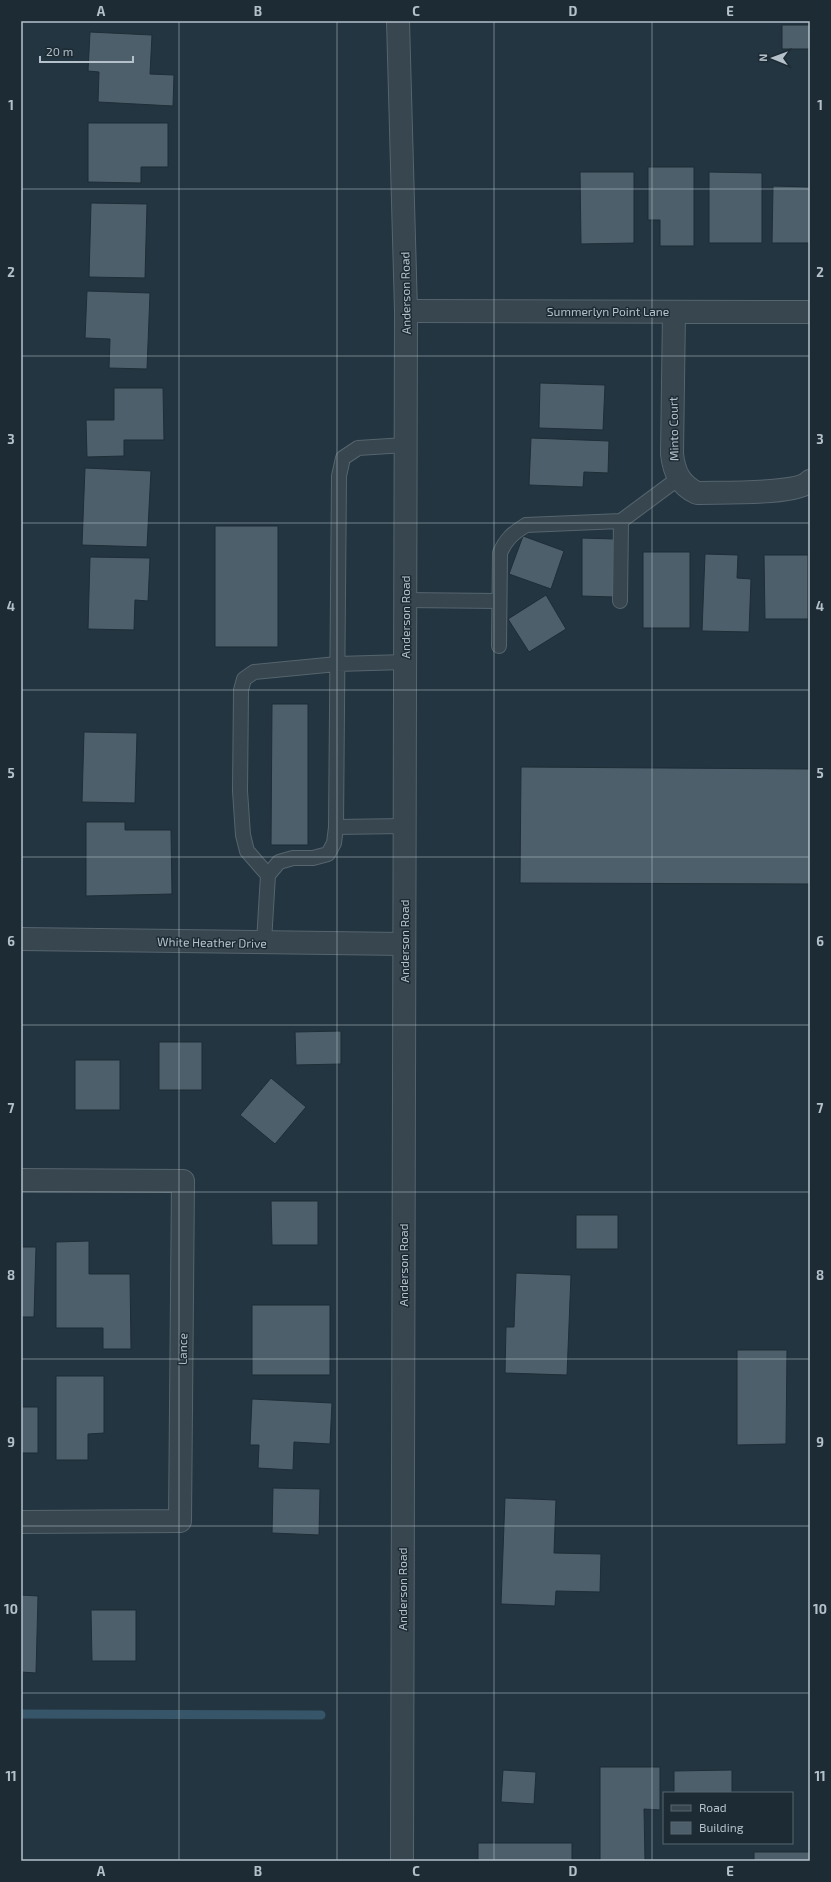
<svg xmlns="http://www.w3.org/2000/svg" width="831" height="1882" font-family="'Exo 2',sans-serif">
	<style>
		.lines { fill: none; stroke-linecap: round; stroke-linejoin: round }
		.stream { stroke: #375568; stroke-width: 9 }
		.building { fill: #4c5f6b; stroke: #1f2d37 }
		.service-casing { stroke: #56646e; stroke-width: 16 }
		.minor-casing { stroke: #56646e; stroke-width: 24 }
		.tertiary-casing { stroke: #56646e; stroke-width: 24 }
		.service { stroke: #384650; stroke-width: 14 }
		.minor { stroke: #384650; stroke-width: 22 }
		.tertiary { stroke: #384650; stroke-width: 22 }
		.grid { fill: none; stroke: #b4c1cb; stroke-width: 1; stroke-opacity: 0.55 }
		.labels { text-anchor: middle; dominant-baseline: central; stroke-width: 3; stroke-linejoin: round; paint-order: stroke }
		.street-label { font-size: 12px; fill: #b4c1cb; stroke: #1d2b35 }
		.neatline { fill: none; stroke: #b4c1cb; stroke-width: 1.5 }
		.grid-label { font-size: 13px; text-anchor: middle; font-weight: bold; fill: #b4c1cb }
	</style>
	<rect width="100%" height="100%" fill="#233540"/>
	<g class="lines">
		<path class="stream" d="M21,1714L321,1715"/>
	</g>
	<path class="building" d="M782,25H810V49H782Z
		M90,32L152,35L150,74L174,75L173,106L98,102L99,72L88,71Z
		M88,123H168V167H141V183L88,182Z
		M648,167H694V246H660V220H648Z
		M580,172H634V243L581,244Z
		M709,172L762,173V243H709Z
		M773,186L810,187V243H772Z
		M91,203L147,204L145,278L89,277Z
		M87,291L150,293L147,369L109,368L110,339L85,338Z
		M540,383L605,385L603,430L539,428Z
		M114,388H163L164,440H124V456L87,457L86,420H114Z
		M531,438L609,441L608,473L584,472L583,487L529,485Z
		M85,468L151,471L147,547L82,545Z
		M215,526H278V647H215Z
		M523,536L564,551L551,589L509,574Z
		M582,538L615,539L614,597L582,596Z
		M643,552H690V628H643Z
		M705,554L738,555L737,578L751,579L749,632L702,631Z
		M764,555H808V619H765Z
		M90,557L150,558L148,601L135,600L134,630L88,629Z
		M546,595L566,629L529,652L508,619Z
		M272,704H308V845H271Z
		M84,732L137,733L135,803L82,802Z
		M521,767L810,769V884L520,883Z
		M86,822H125V830H171L172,894L86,896Z
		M341,1031V1064L296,1065L295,1032Z
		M159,1042H202V1090H159Z
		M75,1060H120V1110H75Z
		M271,1078L306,1107L275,1144L240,1115Z
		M271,1201H318V1245H272Z
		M576,1215H618V1249H576Z
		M89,1241V1274H130L131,1349H103V1328H56V1242Z
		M21,1247H36L34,1317H21Z
		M516,1273L571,1275L567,1375L505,1373L506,1327H514Z
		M252,1305H330V1375H252Z
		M737,1350H787L786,1444L737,1445Z
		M56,1376H104V1433L88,1434V1460H56Z
		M252,1399L332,1403L330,1444L294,1442L293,1470L258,1468L259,1445H250Z
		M21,1407H38V1453H21Z
		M273,1488L320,1489L319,1535L272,1533Z
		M505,1498L556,1500L554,1553L601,1554L600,1592L556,1591L555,1606L501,1604Z
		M21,1595L38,1596L36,1673L21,1672Z
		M91,1610H136V1661H92Z
		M600,1767H660V1810L644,1809L645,1861H600Z
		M503,1770L536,1772L534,1804L501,1802Z
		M732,1770V1793H674V1771Z
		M478,1843H572V1861H478Z
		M754,1852H810V1861H754Z"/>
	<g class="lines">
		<g class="service-casing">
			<path id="service" d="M405,600L499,601
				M620,601L621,521
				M499,646L500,553C506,539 513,533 526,525L621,521L679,478
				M336,827L404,826
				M268,875L247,851L243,835L240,791L241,690L244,679L254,672L337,664L405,662
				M264,942L268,875L279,862L293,858H313L328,854L334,843L336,827L339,476L343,458L358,448L405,445"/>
		</g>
		<g class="minor-casing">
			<path id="minor" d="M406,311L810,312
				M674,312L672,454C674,472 680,485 697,493C719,492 797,495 810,481
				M21,939L404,944
				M21,1180L183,1181L180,1521L21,1522"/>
		</g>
		<g class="tertiary-casing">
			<path id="tertiary" d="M398,21L406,311L402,1861"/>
		</g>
		<use href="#service" class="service"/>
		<use href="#minor" class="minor"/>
		<use href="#tertiary" class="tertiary"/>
	</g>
	<path class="grid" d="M179,21V1861M337,21V1861M494,21V1861M652,21V1861M21,189H810M21,356H810M21,523H810M21,690H810M21,857H810M21,1025H810M21,1192H810M21,1359H810M21,1526H810M21,1693H810"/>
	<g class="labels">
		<g class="street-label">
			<text transform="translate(405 293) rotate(-91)">Anderson Road</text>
			<text x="608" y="311">Summerlyn Point Lane</text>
			<text transform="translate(673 429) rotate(-91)">Minto Court</text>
			<text transform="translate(405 617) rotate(-90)">Anderson Road</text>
			<text transform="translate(404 941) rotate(-90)">Anderson Road</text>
			<text transform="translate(212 942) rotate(1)">White Heather Drive</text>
			<text transform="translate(403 1265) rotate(-90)">Anderson Road</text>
			<text transform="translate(182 1349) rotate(-89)">Lance</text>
			<text transform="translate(402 1589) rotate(-90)">Anderson Road</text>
		</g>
	</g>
	<rect width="831" height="1882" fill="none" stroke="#1d2b35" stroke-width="44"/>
	<rect x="663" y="1792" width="130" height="52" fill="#1d2b35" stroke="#596771"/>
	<rect x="671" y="1805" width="20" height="6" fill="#384650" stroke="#596771"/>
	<text x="699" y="1812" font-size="12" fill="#b4c1cb">Road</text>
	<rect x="671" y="1822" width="20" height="12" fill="#4c5f6b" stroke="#596771"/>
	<text x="699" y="1832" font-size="12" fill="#b4c1cb">Building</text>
	<g transform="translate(773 58) rotate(271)" stroke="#1d2b35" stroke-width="3" paint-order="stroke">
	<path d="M0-3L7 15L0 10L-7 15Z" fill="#b4c1cb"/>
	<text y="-6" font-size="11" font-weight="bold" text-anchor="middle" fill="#b4c1cb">N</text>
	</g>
	<path d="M40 56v6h93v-6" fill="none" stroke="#b4c1cb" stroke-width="2"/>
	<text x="46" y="56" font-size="12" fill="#b4c1cb" stroke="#1d2b35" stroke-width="3" paint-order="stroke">20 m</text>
	<rect x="22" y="22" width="787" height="1838" class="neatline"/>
	<g class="grid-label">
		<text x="101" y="16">A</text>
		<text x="258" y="16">B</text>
		<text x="416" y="16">C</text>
		<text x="573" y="16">D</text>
		<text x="730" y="16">E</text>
		<text x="11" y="110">1</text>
		<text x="820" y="110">1</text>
		<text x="11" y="277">2</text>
		<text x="820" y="277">2</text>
		<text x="11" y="444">3</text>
		<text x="820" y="444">3</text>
		<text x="11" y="611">4</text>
		<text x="820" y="611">4</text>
		<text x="11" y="778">5</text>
		<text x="820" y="778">5</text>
		<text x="11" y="946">6</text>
		<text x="820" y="946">6</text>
		<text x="11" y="1113">7</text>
		<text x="820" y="1113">7</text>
		<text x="11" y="1280">8</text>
		<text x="820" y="1280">8</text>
		<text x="11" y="1447">9</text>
		<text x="820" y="1447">9</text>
		<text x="11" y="1614">10</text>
		<text x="820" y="1614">10</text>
		<text x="11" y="1781">11</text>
		<text x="820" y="1781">11</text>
		<text x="101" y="1876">A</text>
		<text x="258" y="1876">B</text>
		<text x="416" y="1876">C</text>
		<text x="573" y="1876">D</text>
		<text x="730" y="1876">E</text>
	</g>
</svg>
